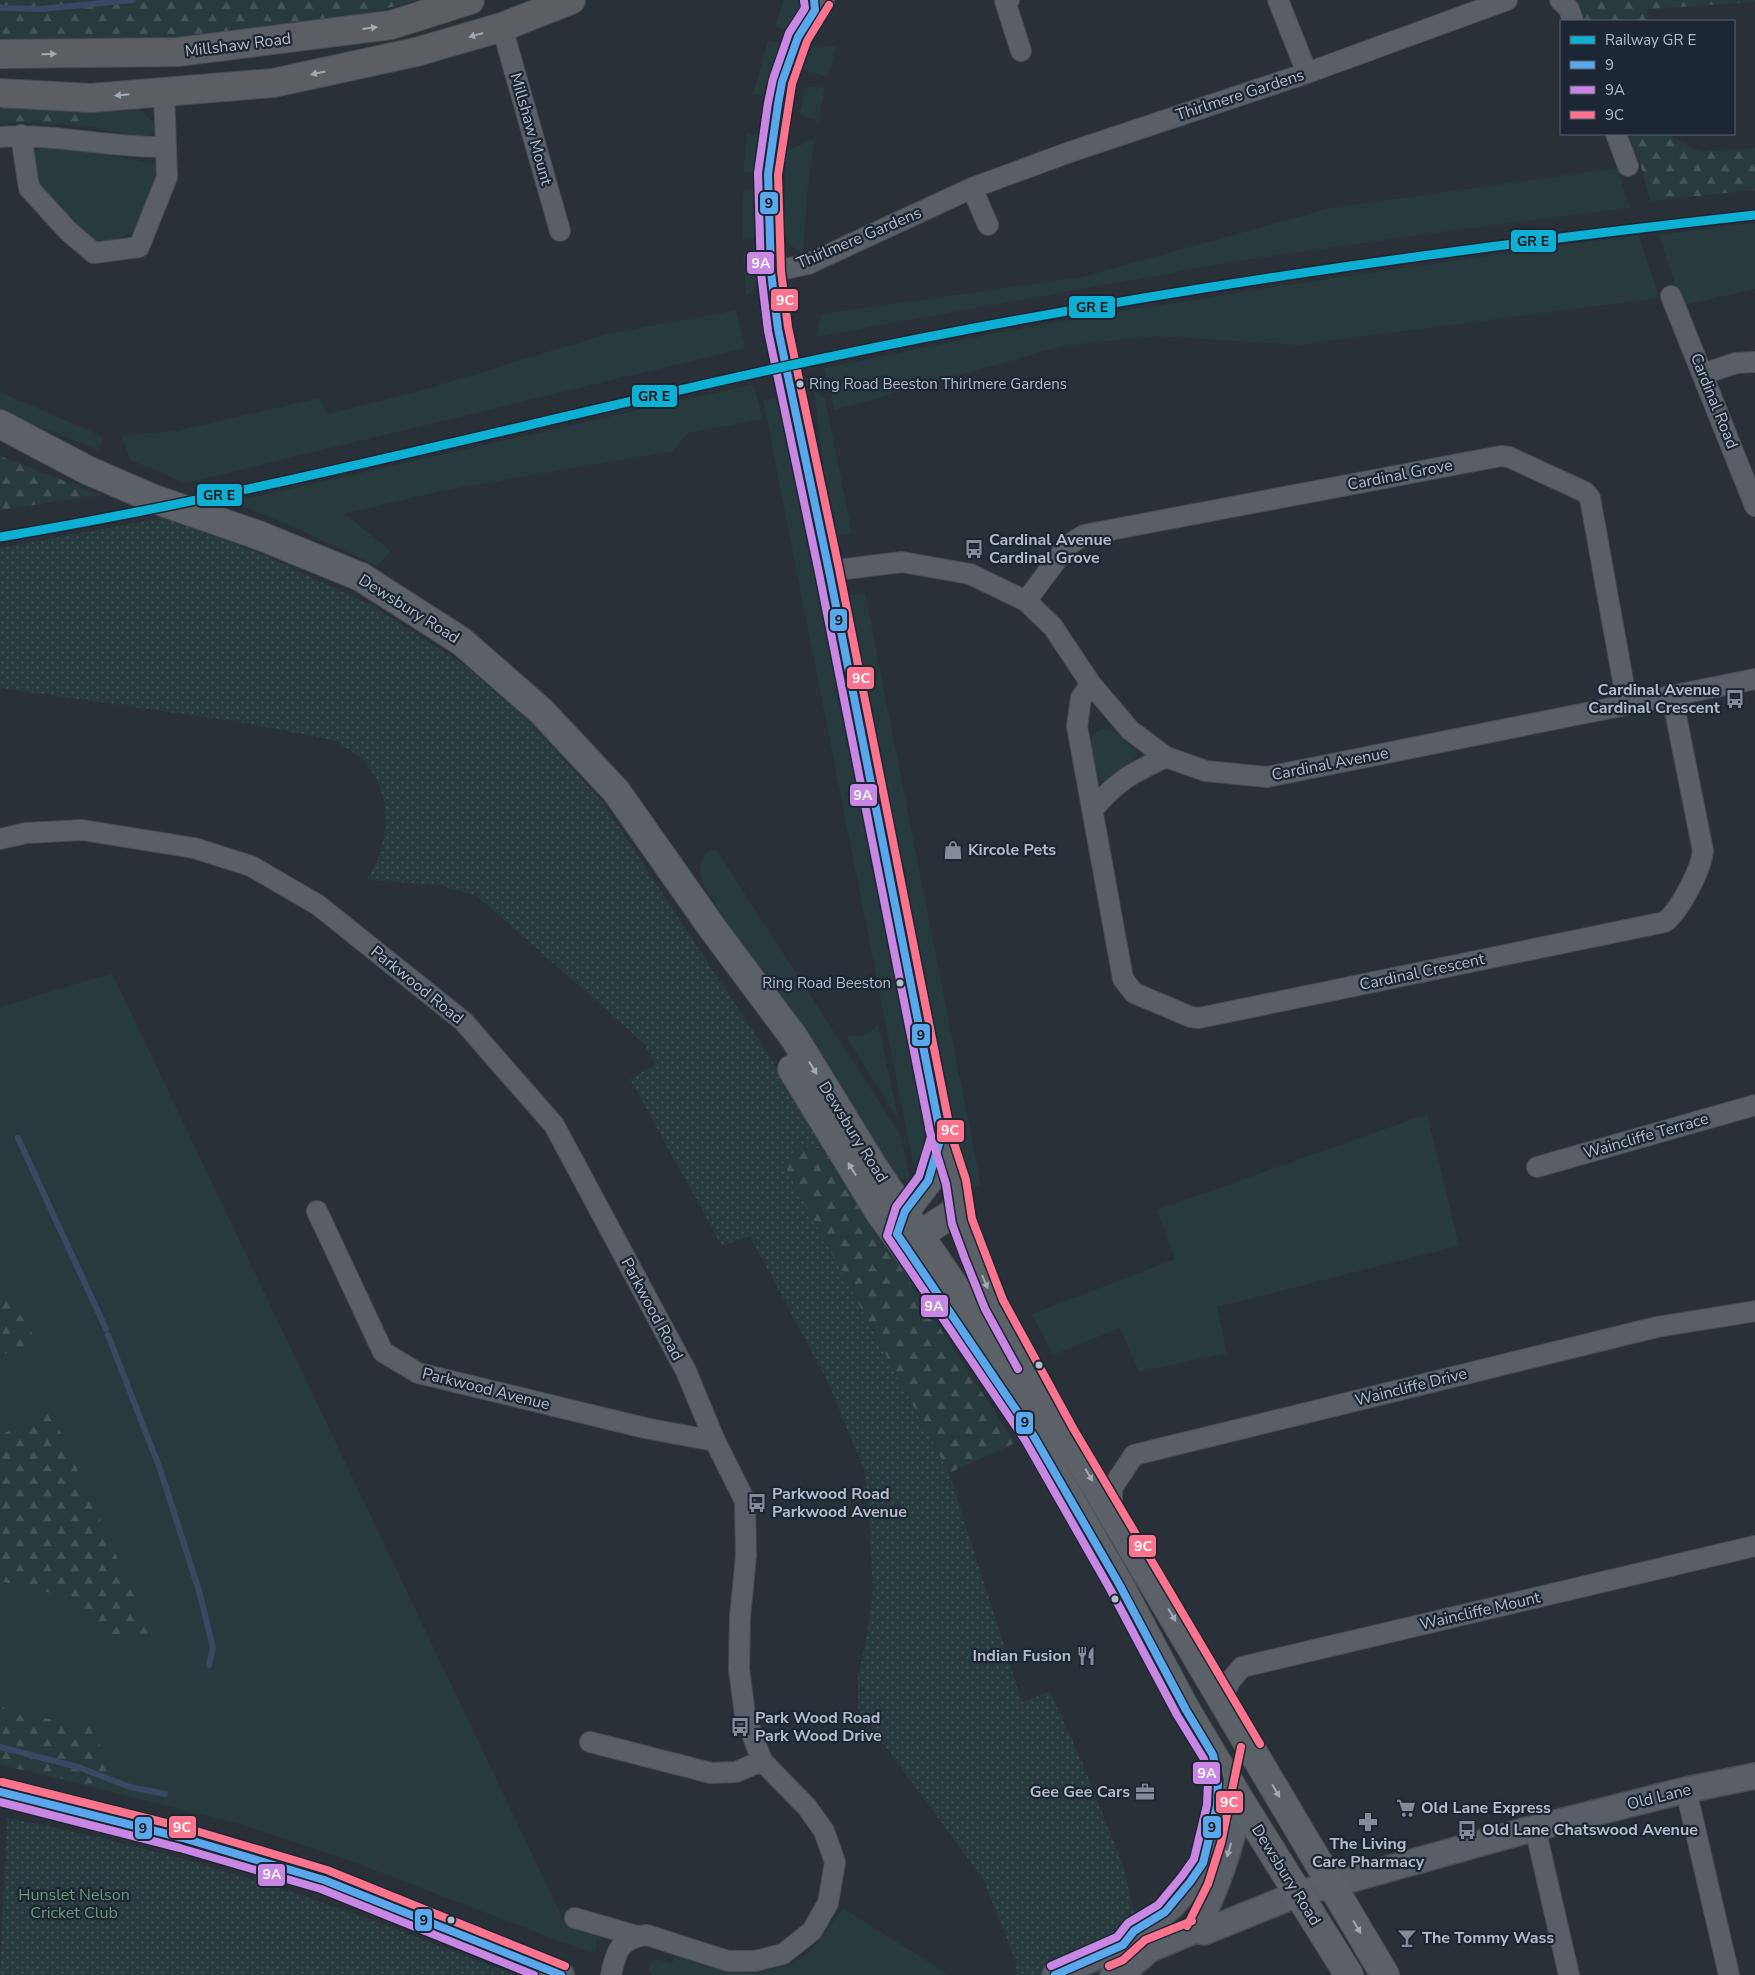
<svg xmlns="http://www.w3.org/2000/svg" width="1755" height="1975" font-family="'Nunito Sans',sans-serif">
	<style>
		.grass { fill: #273a3e }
		.forest { fill: url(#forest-firs) }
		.park { fill: url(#park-dots) }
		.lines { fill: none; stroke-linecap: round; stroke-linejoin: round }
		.stream { stroke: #384963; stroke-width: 6 }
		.minor-casing { stroke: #484c53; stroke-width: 22 }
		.tertiary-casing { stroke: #484c53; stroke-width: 28 }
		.primary-casing { stroke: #484c55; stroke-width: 30 }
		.trunk-casing { stroke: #474c53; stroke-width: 30 }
		.minor { stroke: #5a5e66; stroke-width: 20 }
		.tertiary { stroke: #5a5e66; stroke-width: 25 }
		.primary { stroke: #5c6168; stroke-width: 28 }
		.trunk { stroke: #5b5f64; stroke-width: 28 }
		.bus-1-casing { stroke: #1d2633; stroke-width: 11 }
		.bus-2-casing { stroke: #1d2633; stroke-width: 11 }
		.bus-3-casing { stroke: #1d2633; stroke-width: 11 }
		.bus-1 { stroke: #5aa8eb; stroke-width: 8 }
		.bus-2 { stroke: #c787e3; stroke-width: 8 }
		.bus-3 { stroke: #fc738d; stroke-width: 8 }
		.rail-1-casing { stroke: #1d2633; stroke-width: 12 }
		.rail-1 { stroke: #0dafd3; stroke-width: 9 }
		.oneway { fill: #a2a9b5 }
		.oneway2 { fill: #a2aab6 }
		.bus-dot { fill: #b4bcc9; stroke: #1d2633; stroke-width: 2 }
		.labels { text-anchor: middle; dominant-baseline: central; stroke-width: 4.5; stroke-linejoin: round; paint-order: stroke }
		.bus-label { font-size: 15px; fill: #b4bcc9; stroke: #1d2633; text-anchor: start }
		.street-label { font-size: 16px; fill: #b4bcc9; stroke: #1d2633 }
		.poi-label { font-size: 16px; font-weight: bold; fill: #b4bcc9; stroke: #1d2633; text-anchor: start }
		.park-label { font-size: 16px; fill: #6b9a76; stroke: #1d2633 }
		.line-badge { stroke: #1d2633; stroke-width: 2 }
		.badge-label { font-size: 14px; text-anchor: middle; font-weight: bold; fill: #fff }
		.pale-badge-label { font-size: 14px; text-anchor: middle; font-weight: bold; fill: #111 }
	</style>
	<defs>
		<pattern id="forest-firs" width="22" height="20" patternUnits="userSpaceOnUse" patternTransform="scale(1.25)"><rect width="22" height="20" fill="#273a3e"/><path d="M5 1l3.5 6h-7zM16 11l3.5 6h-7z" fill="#445559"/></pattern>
		<pattern id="park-dots" width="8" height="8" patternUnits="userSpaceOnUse" patternTransform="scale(1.25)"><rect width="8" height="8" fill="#273a3e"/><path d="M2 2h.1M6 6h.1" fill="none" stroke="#445559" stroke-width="1.8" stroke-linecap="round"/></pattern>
	</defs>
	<rect width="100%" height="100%" fill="#2a3038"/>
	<path class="grass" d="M784,0H804L806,6L791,32L775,27Z
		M768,40L788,43L771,98L753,94Z
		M837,45L827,77L801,69L811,47Z
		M825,86L818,122L800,114L806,87Z
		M135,106L155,123L154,130L150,135H131L89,127L91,107Z
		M747,133L765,136L762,174L743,172Z
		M815,139L808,185L803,254L790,245L784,233L786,151Z
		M45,143L152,163C156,167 158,171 158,177C157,184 140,226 135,230C123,240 105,242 90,240L39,187L34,178L35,152Z
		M1617,168L1630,208L1434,233L1232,262L816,337L821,314L1082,277L1330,208Z
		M743,189L761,190L759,237L742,239Z
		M1755,223V289L1682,306L1659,235Z
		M1639,235L1659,298L1299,345L1154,336L1063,346L835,410L824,368C890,355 957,340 1023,328C1228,292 1433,263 1639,235Z
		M760,250C760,267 763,287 746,295L743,254Z
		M736,310L745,348L186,483L130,460L121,435L175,431L319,398L328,414L423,390L603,335Z
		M754,384L762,419L688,433L673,451L441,491L345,514L391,551L377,566L294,527L232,502Z
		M814,391L825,398L852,534H836L823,466Z
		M0,392L104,437L98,450L0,411Z
		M779,397L926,1130L916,1178L763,400Z
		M865,593L981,1186L965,1189L847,595Z
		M1104,729L1113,730L1138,754L1137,757L1104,781L1095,775C1092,759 1082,733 1104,729Z
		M710,850H716L721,857L900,1134L910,1178L898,1180L891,1176L706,890C699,875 696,861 710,850Z
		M112,973L563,1919L590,1928L597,1936L596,1950L591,1953L353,1862L250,1827L0,1764V1007Z
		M878,1024L899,1121L846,1036C860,1037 869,1036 878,1024Z
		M1427,1114L1459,1246L1217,1307L1227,1353L1139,1372L1120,1328L1053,1355L1032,1314L1175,1259L1157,1210Z
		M843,1908L949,1975H652L649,1969L652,1961L655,1959L672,1963L675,1956L723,1972L759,1973L788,1965L812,1950Z"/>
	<path class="forest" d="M0,0H419L349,18L195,41L0,43Z
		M1575,0H1755V2L1647,9L1648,21H1584Z
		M91,107L89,127L33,122L0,123V108L27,109Z
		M1628,134H1667L1700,152L1755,148V190L1650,201L1641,166Z
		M0,456L101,495L0,510Z
		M797,1147L830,1149L893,1256L1015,1443L949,1473L784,1164Z
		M0,1280L42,1350L0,1354Z
		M50,1409L154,1639L108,1640L60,1595L0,1581V1436Z
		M0,1705L11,1712L92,1727L116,1781L85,1784L0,1765Z"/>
	<path class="park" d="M163,518L257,552L371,605L463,664L527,719L604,804L830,1149L797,1147L784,1164L949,1473L1022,1702L1050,1691L1083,1764L1124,1868L1134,1912L1115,1975H1016V1962L983,1879L858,1709V1676L867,1635L873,1588L868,1500L864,1469L827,1380L750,1236L722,1246L630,1079L655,1065L645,1044L477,896L439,885L367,880L378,859L385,832V803L377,780L363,759L336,741L247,723L0,688V548Z
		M7,1818C126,1841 241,1873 355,1914C409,1933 461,1955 515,1975H0Z"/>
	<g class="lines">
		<path class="stream" d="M0,8L41,9L133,0
			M18,1138L106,1329
			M108,1335L160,1469L200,1594L213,1648L209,1665
			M0,1747L78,1767L130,1787L165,1794"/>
		<g class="minor-casing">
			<path id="minor" d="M1009,0L1005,1L1021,51
				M1278,0L1307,73
				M1560,0L1569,9L1573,21
				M502,27L560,231
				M1616,134L1628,166
				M21,135L29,188L68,231L94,253L139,247L167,177L164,91
				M0,137C56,133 109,148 165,147
				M972,188L988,225
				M771,272L808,264L972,188L1070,152L1307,73L1507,0
				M1671,296L1755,506
				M1703,374L1736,363L1755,362
				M829,571L902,562L970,574L1026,601L1053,627L1091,684L1130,730L1166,757L1206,771L1267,777L1755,679
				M1026,601L1067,546L1084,535L1501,456L1509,457L1585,492L1590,498L1627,703
				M1091,684L1081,698L1077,726L1123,979L1134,993L1191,1017L1199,1018L1665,922C1680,910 1701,870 1703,851L1672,696
				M1093,809C1118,780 1132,773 1166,757
				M0,839L26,833L82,830L194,848L251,866L318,905L463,1021L554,1125L686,1371L715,1441L745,1501L746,1556L740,1617L739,1669L745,1715L762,1761L807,1807L824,1831L835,1862L828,1903L812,1931L783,1954L755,1961H728L647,1935C620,1938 616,1951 611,1975
				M1537,1167L1755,1105
				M317,1211L383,1352L418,1373L645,1428L715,1441
				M1112,1513V1488L1134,1455L1657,1327L1755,1311
				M1222,1699L1230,1681L1242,1667L1755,1546
				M590,1742L711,1773L736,1772L762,1761
				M1686,1790L1729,1975
				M1535,1828L1569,1975
				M575,1918L637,1936"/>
		</g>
		<g class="tertiary-casing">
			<path id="tertiary" d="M0,1792L50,1803L183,1838L324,1880L561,1975
				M1196,1930C1218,1885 1229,1851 1241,1802
				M1123,1945C1137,1927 1148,1926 1165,1912C1209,1874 1223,1812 1213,1756
				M1055,1975L1123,1945L1140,1947
				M1113,1975L1128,1968L1150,1949L1196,1930L1204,1932L1298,1894L1535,1828L1686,1790L1755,1776"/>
		</g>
		<g class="primary-casing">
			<path id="primary" d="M820,0L798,37L782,82L768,174L771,272L778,329L829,571L941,1137L956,1182L962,1222L974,1256L994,1304L1032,1373
				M0,424L87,470L154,499L258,535L361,577L461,641L541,711L616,791L713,929L795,1039L876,1171L999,1352L1064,1433L1385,1975
				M792,1069L878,1210L926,1277
				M899,1228L905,1211L928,1181L941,1137
				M903,1234H921L953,1213L959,1202
				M974,1347L1033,1435L1119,1584L1186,1710L1241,1802L1349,1975"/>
		</g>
		<g class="trunk-casing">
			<path id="trunk" d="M0,54L178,52L391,25L470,0
				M0,93L91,98L273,83L416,52L502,27L571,0"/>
		</g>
		<use href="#minor" class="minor"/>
		<use href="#tertiary" class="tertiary"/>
		<use href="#primary" class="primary"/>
		<use href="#trunk" class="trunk"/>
		<g class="bus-1-casing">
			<path id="bus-1" d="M814,0L815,10L798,37L782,82L778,104L768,174L771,272L778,329L829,571L941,1137L928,1181L905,1211L897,1234
				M897,1234L1033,1435L1119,1584L1186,1710L1213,1755L1218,1780L1217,1806L1203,1863L1190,1882L1165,1912L1134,1931L1123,1945L1055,1975
				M0,1792L183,1838L324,1880L561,1975"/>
		</g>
		<g class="bus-2-casing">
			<path id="bus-2" d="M804,1L805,8L789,33L773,79L768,103L758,173L761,273L768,331L819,573L931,1137L919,1176L896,1207L887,1236L1025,1440L1110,1589L1177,1715L1204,1759L1208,1781L1207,1805L1194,1859L1182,1876L1158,1905L1128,1923L1117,1937L1051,1966
				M929,1129L946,1184L952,1224L965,1259L985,1309L1018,1369
				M0,1802L180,1848L321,1889L534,1975"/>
		</g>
		<g class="bus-3-casing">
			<path id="bus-3" d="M829,5L807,41L792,84L778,175L781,271L788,327L839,569L951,1134L966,1180L972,1219L1003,1300L1073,1428L1260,1744
				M2,1782L186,1828L327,1870L565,1966
				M1187,1926L1208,1884L1221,1843L1241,1747
				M1109,1966L1123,1960L1145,1940L1192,1921"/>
		</g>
		<use href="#bus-1" class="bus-1"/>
		<use href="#bus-2" class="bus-2"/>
		<use href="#bus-3" class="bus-3"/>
		<g class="rail-1-casing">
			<path id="rail-1" d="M0,537C275,491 543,418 815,360C1125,294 1440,250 1755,215"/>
		</g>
		<use href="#rail-1" class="rail-1"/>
	</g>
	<defs><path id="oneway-solid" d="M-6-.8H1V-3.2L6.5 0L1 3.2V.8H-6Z" transform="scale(1.25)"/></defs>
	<g class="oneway">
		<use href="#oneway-solid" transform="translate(370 28) rotate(-7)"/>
		<use href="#oneway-solid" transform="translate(476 35) rotate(164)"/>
		<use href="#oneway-solid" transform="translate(49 54) rotate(-1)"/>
		<use href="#oneway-solid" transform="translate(318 73) rotate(168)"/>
		<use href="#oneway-solid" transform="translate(122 95) rotate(174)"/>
		<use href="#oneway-solid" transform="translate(1229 1850) rotate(107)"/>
	</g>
	<g class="oneway2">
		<use href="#oneway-solid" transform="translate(813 1068) rotate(58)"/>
		<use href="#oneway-solid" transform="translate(852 1169) rotate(-122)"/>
		<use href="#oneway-solid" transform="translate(985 1282) rotate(67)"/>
		<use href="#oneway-solid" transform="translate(1089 1475) rotate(59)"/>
		<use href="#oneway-solid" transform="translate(1172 1615) rotate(59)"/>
		<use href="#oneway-solid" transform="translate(1276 1791) rotate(59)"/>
		<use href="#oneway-solid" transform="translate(1357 1927) rotate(59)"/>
	</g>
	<defs>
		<g id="bus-bare" transform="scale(1.5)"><path d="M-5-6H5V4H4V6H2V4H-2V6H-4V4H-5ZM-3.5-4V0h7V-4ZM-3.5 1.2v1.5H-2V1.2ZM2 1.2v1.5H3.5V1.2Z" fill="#848b96" stroke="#1d2633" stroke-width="2.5" paint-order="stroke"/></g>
		<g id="shop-bare" transform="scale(1.5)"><path d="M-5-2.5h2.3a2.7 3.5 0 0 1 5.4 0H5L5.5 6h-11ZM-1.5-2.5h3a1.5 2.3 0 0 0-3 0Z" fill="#848b96" stroke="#1d2633" stroke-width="2.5" paint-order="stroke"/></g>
		<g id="restaurant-bare" transform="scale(1.5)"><path d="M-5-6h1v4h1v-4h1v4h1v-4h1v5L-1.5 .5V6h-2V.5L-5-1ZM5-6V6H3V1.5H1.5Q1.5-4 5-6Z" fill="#848b96" stroke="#1d2633" stroke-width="2.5" paint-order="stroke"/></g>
		<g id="office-bare" transform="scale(1.5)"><path d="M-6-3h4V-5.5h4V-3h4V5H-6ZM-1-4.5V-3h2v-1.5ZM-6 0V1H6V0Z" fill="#848b96" stroke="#1d2633" stroke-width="2.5" paint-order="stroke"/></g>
		<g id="supermarket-bare" transform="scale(1.5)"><path d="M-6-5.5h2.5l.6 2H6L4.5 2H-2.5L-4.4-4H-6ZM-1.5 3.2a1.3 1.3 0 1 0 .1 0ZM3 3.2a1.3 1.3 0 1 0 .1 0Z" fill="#848b96" stroke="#1d2633" stroke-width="2.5" paint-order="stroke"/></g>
		<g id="pharmacy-bare" transform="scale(1.5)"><path d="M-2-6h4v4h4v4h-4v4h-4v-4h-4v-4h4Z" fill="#848b96" stroke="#1d2633" stroke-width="2.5" paint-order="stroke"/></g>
		<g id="bar-bare" transform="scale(1.5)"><path d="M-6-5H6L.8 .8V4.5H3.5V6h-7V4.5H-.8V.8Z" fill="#848b96" stroke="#1d2633" stroke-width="2.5" paint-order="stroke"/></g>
	</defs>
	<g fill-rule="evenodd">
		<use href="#bus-bare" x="974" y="549"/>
		<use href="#bus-bare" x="1735" y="699"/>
		<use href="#shop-bare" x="953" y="850"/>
		<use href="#bus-bare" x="757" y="1503"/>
		<use href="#restaurant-bare" x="1086" y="1656"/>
		<use href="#bus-bare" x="740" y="1727"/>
		<use href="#office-bare" x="1145" y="1792"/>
		<use href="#supermarket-bare" x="1406" y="1808"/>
		<use href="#pharmacy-bare" x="1368" y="1822"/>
		<use href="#bus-bare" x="1467" y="1830"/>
		<use href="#bar-bare" x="1407" y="1938"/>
	</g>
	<g class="bus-dot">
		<circle cx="800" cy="384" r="4.5"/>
		<circle cx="900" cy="983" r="4.5"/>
		<circle cx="1039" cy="1365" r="4.5"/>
		<circle cx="1115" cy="1599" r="4.5"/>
		<circle cx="451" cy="1920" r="4.5"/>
	</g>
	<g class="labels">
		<g class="bus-label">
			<text x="809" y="384">Ring Road Beeston Thirlmere Gardens</text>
			<text x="891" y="983" text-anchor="end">Ring Road Beeston</text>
		</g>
		<g class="street-label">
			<text transform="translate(238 45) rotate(-7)">Millshaw Road</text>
			<text transform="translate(1240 95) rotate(-18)">Thirlmere Gardens</text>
			<text transform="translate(531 129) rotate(74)">Millshaw Mount</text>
			<text transform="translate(859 238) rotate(-23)">Thirlmere Gardens</text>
			<text transform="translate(1714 401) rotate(68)">Cardinal Road</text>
			<text transform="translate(1400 475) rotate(-11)">Cardinal Grove</text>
			<text transform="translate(409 609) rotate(32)">Dewsbury Road</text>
			<text transform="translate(1330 764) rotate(-11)">Cardinal Avenue</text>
			<text transform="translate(1422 972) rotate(-12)">Cardinal Crescent</text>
			<text transform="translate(417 985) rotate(39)">Parkwood Road</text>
			<text transform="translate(853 1132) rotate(58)">Dewsbury Road</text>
			<text transform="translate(1646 1136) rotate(-16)">Waincliffe Terrace</text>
			<text transform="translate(652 1309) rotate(62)">Parkwood Road</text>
			<text transform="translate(1411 1387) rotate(-14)">Waincliffe Drive</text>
			<text transform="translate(486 1389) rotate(14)">Parkwood Avenue</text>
			<text transform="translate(1480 1611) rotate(-13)">Waincliffe Mount</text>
			<text transform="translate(1659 1797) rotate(-14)">Old Lane</text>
			<text transform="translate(1286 1875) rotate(58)">Dewsbury Road</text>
		</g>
		<g class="poi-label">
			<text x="989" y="540">Cardinal Avenue<tspan x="989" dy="18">Cardinal Grove</tspan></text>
			<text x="1720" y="690" text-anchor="end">Cardinal Avenue<tspan x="1720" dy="18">Cardinal Crescent</tspan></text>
			<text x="968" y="850">Kircole Pets</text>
			<text x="772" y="1494">Parkwood Road<tspan x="772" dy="18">Parkwood Avenue</tspan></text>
			<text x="1071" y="1656" text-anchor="end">Indian Fusion</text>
			<text x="755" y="1718">Park Wood Road<tspan x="755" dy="18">Park Wood Drive</tspan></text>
			<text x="1130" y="1792" text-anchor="end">Gee Gee Cars</text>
			<text x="1421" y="1808">Old Lane Express</text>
			<text x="1482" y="1830">Old Lane Chatswood Avenue</text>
			<text x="1368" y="1844" text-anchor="middle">The Living<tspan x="1368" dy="18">Care Pharmacy</tspan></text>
			<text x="1422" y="1938">The Tommy Wass</text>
		</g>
		<g class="park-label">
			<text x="74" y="1895">Hunslet Nelson<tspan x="74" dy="18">Cricket Club</tspan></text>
		</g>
	</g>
	<g class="line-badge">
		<rect x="759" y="191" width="20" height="24" rx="5" fill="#5aa8eb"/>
		<rect x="1510" y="229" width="47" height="24" rx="5" fill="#0dafd3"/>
		<rect x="746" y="251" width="29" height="24" rx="5" fill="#c787e3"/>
		<rect x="770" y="288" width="29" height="24" rx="5" fill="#fc738d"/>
		<rect x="1068" y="295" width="48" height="24" rx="5" fill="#0dafd3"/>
		<rect x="631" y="384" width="47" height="24" rx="5" fill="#0dafd3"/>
		<rect x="196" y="483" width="47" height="24" rx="5" fill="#0dafd3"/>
		<rect x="829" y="608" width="19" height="24" rx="5" fill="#5aa8eb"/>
		<rect x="846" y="666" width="29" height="24" rx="5" fill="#fc738d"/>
		<rect x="849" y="783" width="29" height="24" rx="5" fill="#c787e3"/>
		<rect x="911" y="1023" width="20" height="24" rx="5" fill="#5aa8eb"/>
		<rect x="936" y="1119" width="29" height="24" rx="5" fill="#fc738d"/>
		<rect x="920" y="1294" width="29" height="24" rx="5" fill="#c787e3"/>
		<rect x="1015" y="1411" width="19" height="24" rx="5" fill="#5aa8eb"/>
		<rect x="1128" y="1534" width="29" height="24" rx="5" fill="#fc738d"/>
		<rect x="1192" y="1761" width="29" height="24" rx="5" fill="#c787e3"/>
		<rect x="1215" y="1790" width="29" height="24" rx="5" fill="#fc738d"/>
		<rect x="1202" y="1815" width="20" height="24" rx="5" fill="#5aa8eb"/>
		<rect x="168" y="1815" width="29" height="24" rx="5" fill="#fc738d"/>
		<rect x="134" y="1816" width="19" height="24" rx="5" fill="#5aa8eb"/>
		<rect x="257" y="1863" width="29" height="24" rx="5" fill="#c787e3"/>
		<rect x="414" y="1908" width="19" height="24" rx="5" fill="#5aa8eb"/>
	</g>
	<g class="badge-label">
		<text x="761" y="268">9A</text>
		<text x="785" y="305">9C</text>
		<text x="861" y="683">9C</text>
		<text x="863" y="800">9A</text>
		<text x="950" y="1135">9C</text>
		<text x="934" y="1311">9A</text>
		<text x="1143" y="1551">9C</text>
		<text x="1207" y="1778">9A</text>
		<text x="1229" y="1807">9C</text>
		<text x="182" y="1832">9C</text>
		<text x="272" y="1879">9A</text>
	</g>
	<g class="pale-badge-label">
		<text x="769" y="208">9</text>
		<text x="1533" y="246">GR E</text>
		<text x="1092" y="312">GR E</text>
		<text x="654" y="401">GR E</text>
		<text x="219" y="500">GR E</text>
		<text x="839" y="625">9</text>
		<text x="921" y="1040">9</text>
		<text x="1025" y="1427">9</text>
		<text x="1212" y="1832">9</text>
		<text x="143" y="1833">9</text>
		<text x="424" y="1925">9</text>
	</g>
	<rect x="1560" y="20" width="175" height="115" fill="#1d2633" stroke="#59626f"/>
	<rect x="1570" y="36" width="25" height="8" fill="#0dafd3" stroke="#59626f"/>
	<text x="1605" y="45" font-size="15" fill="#b4bcc9">Railway GR E</text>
	<rect x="1570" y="61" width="25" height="8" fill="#5aa8eb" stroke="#59626f"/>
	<text x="1605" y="70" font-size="15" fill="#b4bcc9">9</text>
	<rect x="1570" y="86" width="25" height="8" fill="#c787e3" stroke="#59626f"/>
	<text x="1605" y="95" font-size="15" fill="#b4bcc9">9A</text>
	<rect x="1570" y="111" width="25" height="8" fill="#fc738d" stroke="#59626f"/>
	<text x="1605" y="120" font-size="15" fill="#b4bcc9">9C</text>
</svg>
